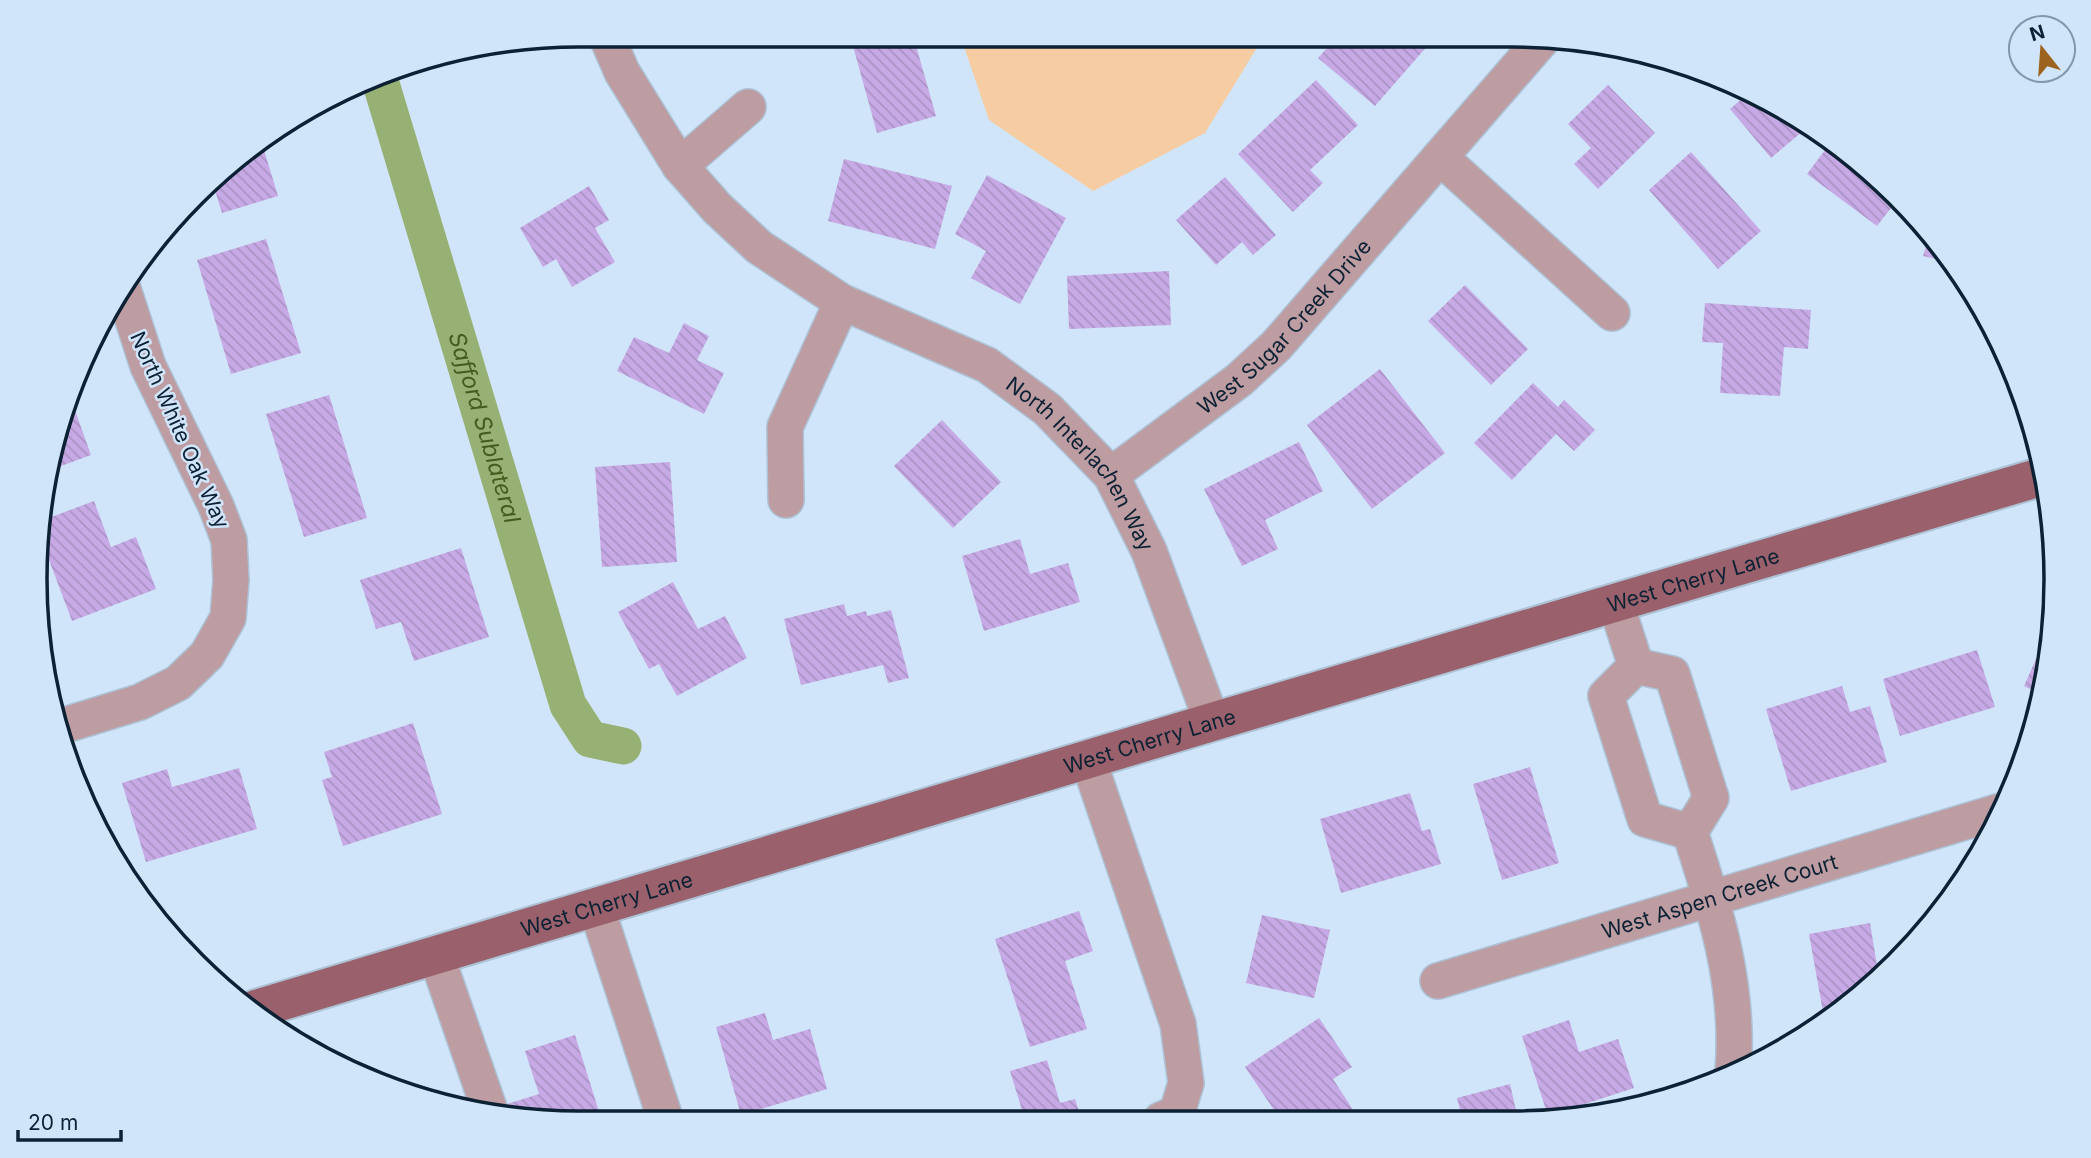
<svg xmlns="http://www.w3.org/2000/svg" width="2091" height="1158" font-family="Inter,sans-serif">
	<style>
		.green { fill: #f6cda3 }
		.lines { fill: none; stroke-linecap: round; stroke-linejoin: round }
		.canal { stroke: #97b074; stroke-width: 37 }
		.building { fill: url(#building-back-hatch) }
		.minor-casing { stroke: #adc2d5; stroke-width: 38 }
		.major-casing { stroke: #adc2d5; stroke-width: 42 }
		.minor { stroke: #bd9ca2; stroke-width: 35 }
		.major { stroke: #9a616c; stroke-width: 38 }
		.labels { text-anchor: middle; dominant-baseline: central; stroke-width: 5; stroke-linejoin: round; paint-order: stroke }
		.street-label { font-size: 21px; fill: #0c2133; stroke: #d0e5f9 }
		.water-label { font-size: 23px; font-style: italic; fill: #455c1d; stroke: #d0e5f9 }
		.rim { fill: none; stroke: #0c2133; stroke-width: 3.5 }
	</style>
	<defs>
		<pattern id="building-back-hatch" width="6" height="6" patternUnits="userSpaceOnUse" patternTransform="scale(1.75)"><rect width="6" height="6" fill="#c7aae5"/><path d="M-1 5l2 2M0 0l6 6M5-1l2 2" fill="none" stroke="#aa92c5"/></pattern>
	</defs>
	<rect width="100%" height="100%" fill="#d0e5f9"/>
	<path class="green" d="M960,35L1264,36L1205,133L1093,191L989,120Z"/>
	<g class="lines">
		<path class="canal" id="s1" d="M379,77L568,705L590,739L623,746"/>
	</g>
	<path class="building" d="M850,35H913L936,116L877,133Z
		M1338,36H1436L1375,106L1318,58Z
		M440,58L423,64L422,61Z
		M1700,70L1720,79L1715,85Z
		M1316,80L1358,125L1310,170L1323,183L1293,212L1238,154Z
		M1608,85L1655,133L1598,189L1574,164L1591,148L1568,124Z
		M1750,92L1784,108L1809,126L1771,158L1730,109Z
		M261,140L278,196L222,213L213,184L248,147Z
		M1831,142L1871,170L1898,199L1877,226L1807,174Z
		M1691,152L1761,231L1718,269L1649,190Z
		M844,159L952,186L935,249L828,221Z
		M987,175L1066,218L1020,304L971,278L986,251L955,234Z
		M1225,177L1276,235L1253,255L1242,242L1216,265L1176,220Z
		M589,186L609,220L595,228L615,262L572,287L556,259L543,267L520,228Z
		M1930,233L1944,248L1953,263L1923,256Z
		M266,239L301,353L231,374L197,260Z
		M1169,271L1171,325L1069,329L1067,276Z
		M1465,285L1528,349L1491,385L1428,321Z
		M1705,303L1811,310L1808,349L1784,347L1780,396L1720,393L1723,343L1702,342Z
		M684,323L709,336L697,360L724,373L704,414L617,371L634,337L669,353Z
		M1380,369L1445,453L1372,509L1307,425Z
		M1533,383L1558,407L1564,400L1595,430L1574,451L1556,434L1512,480L1474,443Z
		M329,395L367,518L304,537L266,414Z
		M72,402L91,455L53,469L51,462L54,438L70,403Z
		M942,420L1001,482L953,528L894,466Z
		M1299,442L1323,491L1265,520L1278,549L1242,566L1204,489Z
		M670,462L677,562L602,567L595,467Z
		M94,501L111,547L136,537L156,589L72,621L43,544L46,519Z
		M1020,539L1030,574L1068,563L1080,602L984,631L962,556Z
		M461,548L489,637L414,661L401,622L376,629L360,580Z
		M673,582L698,629L725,616L747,658L677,696L659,664L649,669L618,612Z
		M844,604L847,616L866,611L867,616L891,610L909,678L888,683L883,665L801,685L784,619Z
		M2052,623L2051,650L2041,694L2024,686Z
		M1977,650L1995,707L1900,736L1883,679Z
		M1842,686L1850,712L1870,706L1887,762L1791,791L1766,709Z
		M413,723L442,814L343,846L322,780L332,777L324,752Z
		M1530,767L1559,863L1502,880L1473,784Z
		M239,768L257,829L146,862L122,783L167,769L172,787Z
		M1410,793L1422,831L1430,829L1441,864L1341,893L1320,819Z
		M1079,911L1093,951L1065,961L1087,1029L1030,1047L995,939Z
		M1262,915L1330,930L1314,998L1246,983Z
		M1870,923L1879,978L1825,1023L1809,934Z
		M765,1013L773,1040L810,1029L827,1089L741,1115L716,1027Z
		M1319,1018L1352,1067L1333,1079L1359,1119H1280L1245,1067Z
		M1569,1020L1579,1052L1618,1039L1634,1088L1548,1116L1522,1036Z
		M575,1035L602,1121L544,1122L507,1114L504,1105L539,1094L525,1051Z
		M1047,1060L1060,1103L1075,1099L1082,1120H1025L1010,1071Z
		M1510,1084L1518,1119H1447L1461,1114L1457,1098Z
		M439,1090L442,1102L416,1096Z"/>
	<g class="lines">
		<g class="minor-casing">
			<g id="minor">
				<path id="s2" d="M606,35L622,72L680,166L717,208L759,247L842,302L987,365L1047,409L1111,475L1149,551L1212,722"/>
				<path d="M1440,157L1612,313"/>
				<path d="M680,166L748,107"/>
				<path id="s3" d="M1111,475L1239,380L1276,346L1545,36"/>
				<path d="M786,500L785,427L842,302"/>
				<path d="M1616,604L1636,666"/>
				<path d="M1636,666L1672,674L1711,798L1690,832L1645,819L1606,696Z"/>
				<path d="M62,726L140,702L178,683L207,655L228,618L231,580L229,540L216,506L148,366L122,286"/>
				<path d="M1088,759L1178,1024L1186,1083L1177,1113L1161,1120"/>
				<path d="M1690,832C1716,911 1740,987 1733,1071"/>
				<path d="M596,906L666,1121"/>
				<path d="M436,955L490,1111"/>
				<path id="s4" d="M1438,981L2001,811"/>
			</g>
		</g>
		<g class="major-casing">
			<g id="major">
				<path id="s5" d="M256,1009L1212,722L2044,476"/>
			</g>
		</g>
		<use href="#minor" class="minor"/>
		<use href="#major" class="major"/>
	</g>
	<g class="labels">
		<g class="street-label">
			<text stroke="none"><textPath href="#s3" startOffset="229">West Sugar Creek Drive</textPath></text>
			<text transform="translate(180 430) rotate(66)">North White Oak Way</text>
			<text stroke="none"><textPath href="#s2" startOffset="660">North Interlachen Way</textPath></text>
			<text stroke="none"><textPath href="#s5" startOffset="1500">West Cherry Lane</textPath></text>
			<text stroke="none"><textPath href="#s5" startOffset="933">West Cherry Lane</textPath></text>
			<text stroke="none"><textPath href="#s4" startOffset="294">West Aspen Creek Court</textPath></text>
			<text stroke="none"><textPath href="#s5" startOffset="366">West Cherry Lane</textPath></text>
		</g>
		<g class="water-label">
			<text stroke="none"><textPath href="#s1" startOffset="366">Safford Sublateral</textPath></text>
		</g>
	</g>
	<path d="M0 0H2091V1158H0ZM579 47H1512A532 532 0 0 1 2044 579V579A532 532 0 0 1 1512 1111H579A532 532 0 0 1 47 579V579A532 532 0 0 1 579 47Z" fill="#d0e5f9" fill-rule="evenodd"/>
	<path class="rim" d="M579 47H1512A532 532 0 0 1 2044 579V579A532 532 0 0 1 1512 1111H579A532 532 0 0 1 47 579V579A532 532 0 0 1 579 47Z"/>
	<g transform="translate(2042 49) rotate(343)"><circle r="33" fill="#d0e5f9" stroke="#8297aa" stroke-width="2"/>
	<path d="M0-5L12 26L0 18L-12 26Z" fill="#9b631e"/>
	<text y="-10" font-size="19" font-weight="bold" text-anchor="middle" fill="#0c2133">N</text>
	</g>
	<path d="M18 1130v10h103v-10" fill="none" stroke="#0c2133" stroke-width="3.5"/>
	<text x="28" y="1130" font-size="21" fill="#0c2133" stroke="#d0e5f9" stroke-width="5" paint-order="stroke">20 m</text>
</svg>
